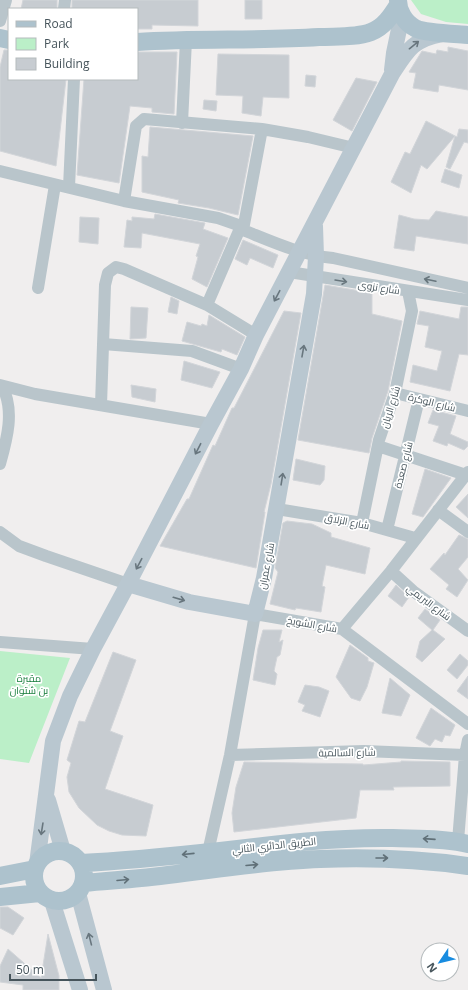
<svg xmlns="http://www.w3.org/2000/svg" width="468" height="990" font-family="'Open Sans',Cairo,sans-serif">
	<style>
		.green { fill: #bbefc8 }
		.building { fill: #c7ccd1; stroke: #d2d5d9 }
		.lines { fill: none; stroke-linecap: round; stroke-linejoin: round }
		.street { stroke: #b9c5cb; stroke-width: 12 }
		.secondary { stroke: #b9c7d0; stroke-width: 16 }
		.primary { stroke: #adc2cd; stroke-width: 18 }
		.oneway { stroke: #68767e }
		.oneway2 { stroke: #68767d }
		.oneway3 { stroke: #607078 }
		.labels { text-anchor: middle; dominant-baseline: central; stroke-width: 3.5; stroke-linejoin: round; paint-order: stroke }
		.street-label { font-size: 10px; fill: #46545b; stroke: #fff }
		.park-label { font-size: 10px; fill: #167d3b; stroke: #fff }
	</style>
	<rect width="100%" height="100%" fill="#f0eeee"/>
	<path class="green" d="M411,0H468V24L446,22L421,14Z
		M0,651L70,658L29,763L0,759Z"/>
	<path class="building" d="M23,0H57V9H21Z
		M72,0H198V26L152,25V29H137V9H72Z
		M245,0H262V19H245Z
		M448,47L468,51V90L439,85L438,92L413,88L416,73L409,72L422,51L436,54L437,50L448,52Z
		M4,50H9V79H66L56,166L0,151V67Z
		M137,52H177L174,114L152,112V108L130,106L119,183L77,175L84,79H137Z
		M218,54L289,55V98L263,97L261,116L242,113L243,96L216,95Z
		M306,75L316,76L315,87L305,86Z
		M356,78L377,82L352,131L333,120Z
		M204,100L217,101L216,111L203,109Z
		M426,121L457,137L459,129L468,130V143L464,142L450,169L446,167L455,136L427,169L421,165L411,193L391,182L405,152L410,154Z
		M150,127L253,136L238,215L209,208L178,203L179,200L142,192V156L148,157Z
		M445,169L462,175L459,188L441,182Z
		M436,211L468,217V244L416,236L414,251L394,248L399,215L414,219L429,220Z
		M155,214L205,223L203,229L228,238L207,287L192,279L198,257L196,256L200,244L142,233L141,248L124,247L127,220L132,221V217L154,219Z
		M80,217L99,218L98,244L79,242Z
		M243,240L278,255L273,268L250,258L247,265L235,259Z
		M325,285L372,293V314L402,321L388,391L372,438L369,453L298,440Z
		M171,297L179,301L177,314L168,312Z
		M131,307L148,308L146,338L130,339Z
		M461,307H468V355L459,354L450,391L410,382L413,365L437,371L442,351L425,347L429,326L417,324L420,311L459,319Z
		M284,311L301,313L271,484L264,512H265L256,568L160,546L187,499H189L213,445L215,446L232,408H234Z
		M209,315L245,337L237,355L222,349L221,352L182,341L187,322L201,326L202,324L207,326Z
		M184,361L220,372L212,388L181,380Z
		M131,385L156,389L155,402L132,397Z
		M433,410L456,416L450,434L468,442V446L464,450L448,443L447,446L433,441L439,426L428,423Z
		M296,459L325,466L324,480L320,485L293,480Z
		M425,469L451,478L423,517L412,514Z
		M468,494V518L456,507Z
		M287,521L312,524L331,533V537L370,548L365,574L326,565L322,586L325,587L321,612L296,608L295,610L270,604L278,572L275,568L283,523Z
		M459,535L468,539V557L458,569L468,580L457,597L446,589L449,585L430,569L444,553L445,555Z
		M396,585L409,597L402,607L388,596Z
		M425,609L440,620L433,630L445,639L422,662L416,657L420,641L432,630L418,618Z
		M263,630H282L279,642L283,640L280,655L277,657L274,671L277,674L275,685L253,680L258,648Z
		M350,645L368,658V661L374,663L367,687L360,701L351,698L336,677Z
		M113,652L136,660L110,731L123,736L105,789L153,805L146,836L122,835L109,831L97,825L79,808L69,792L67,777L71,763L67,760L79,721L85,722Z
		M460,654L468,661V665L457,679L447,670Z
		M468,676V699L457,691Z
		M390,678L410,695L401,716L382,713Z
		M305,685L319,687L329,691L320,717L302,711L305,705L298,702Z
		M431,708L455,725L450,736L445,735L442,742L435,739L430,746L416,738Z
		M401,761L450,762V786L393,787L394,790H360L356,818L234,832L232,813L236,787L244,762L363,764V765L401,762Z
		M0,907H8L24,918L13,935L0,928Z
		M48,934L59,976V990H23V985L0,982V966L8,949L41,978Z"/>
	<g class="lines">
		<path class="street" d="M64,9L65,0
			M0,21L6,0
			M182,123L186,40
			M0,171L124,201L218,218L241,226L243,230C273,242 301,255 333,258L468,288
			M69,187L74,79
			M124,201L136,126L144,119L262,129L308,137L354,148
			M243,230L262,129
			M289,272L468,300
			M38,288L55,185
			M207,305L241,226
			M103,344L192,351L241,369
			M0,385L35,394L211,424
			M395,393L468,411
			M101,405L105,285L108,273L116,267L124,269L207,305L256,335
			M378,446L466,475
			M0,464C7,439 15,410 2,386
			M277,509L362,523L415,538
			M438,510L468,532
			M362,523L379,440L395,393L412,311L408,291
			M387,530L419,399
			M0,532L19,546L46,556L128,584
			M391,571L413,591L468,631
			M342,629L391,571L468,472
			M0,642L93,649
			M230,755L364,751L465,755
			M458,841L465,755L468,740
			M208,852L230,755L255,614L342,629L468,724"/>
		<path class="secondary" d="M392,70L394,53L402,15
			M128,584L189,602L255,614L264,578L314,294L316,256L315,226
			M48,800L63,851
			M37,864L53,741L70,696L93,649L128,584L211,424L241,369L256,335L392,74C407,51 413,39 442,34
			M78,893L104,990
			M52,901L80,990"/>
		<path class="primary" d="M398,0C398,11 405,23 415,28C423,33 458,34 468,35
			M0,38L9,40
			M137,42C198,38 259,41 319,37C336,36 355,38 371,32C384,27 391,16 398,5
			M34 876a25 25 0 1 1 50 0a25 25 0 1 1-50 0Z
			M81,863C127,861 174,856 220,851C277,844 335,837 393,838C417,839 444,838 468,844
			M0,876L35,869
			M84,883C103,881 122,880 141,878C201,872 260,861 320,859C369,857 419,859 468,866
			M0,897L40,893"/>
	</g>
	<defs><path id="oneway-shaft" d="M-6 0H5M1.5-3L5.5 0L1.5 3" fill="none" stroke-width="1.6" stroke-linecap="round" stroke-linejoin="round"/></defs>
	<g class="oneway">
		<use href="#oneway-shaft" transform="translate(414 45) rotate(-39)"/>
		<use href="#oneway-shaft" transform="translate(277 296) rotate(118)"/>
		<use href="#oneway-shaft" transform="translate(303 351) rotate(-80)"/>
		<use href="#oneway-shaft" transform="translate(198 449) rotate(117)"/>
		<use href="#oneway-shaft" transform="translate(282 479) rotate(-81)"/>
		<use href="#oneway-shaft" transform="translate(139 564) rotate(118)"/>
		<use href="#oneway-shaft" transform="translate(179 599) rotate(16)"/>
		<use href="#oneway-shaft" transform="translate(42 829) rotate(99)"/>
		<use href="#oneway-shaft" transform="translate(90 939) rotate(-104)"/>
	</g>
	<g class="oneway2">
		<use href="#oneway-shaft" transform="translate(430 280) rotate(-168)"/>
		<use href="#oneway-shaft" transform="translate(341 281) rotate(9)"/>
	</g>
	<g class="oneway3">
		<use href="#oneway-shaft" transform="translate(429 839) rotate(-176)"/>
		<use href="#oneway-shaft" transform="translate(188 854) rotate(174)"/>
		<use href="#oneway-shaft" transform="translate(382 858)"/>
		<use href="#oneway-shaft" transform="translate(252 865) rotate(-5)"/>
		<use href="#oneway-shaft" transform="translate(123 880) rotate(-5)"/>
	</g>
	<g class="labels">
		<g class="street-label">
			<text transform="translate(379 287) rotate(9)">شارع نزوى</text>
			<text transform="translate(432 402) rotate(14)">شارع الوكرة</text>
			<text transform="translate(390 407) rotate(-73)">شارع الريان</text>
			<text transform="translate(403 465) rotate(-76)">شارع صعدة</text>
			<text transform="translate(347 521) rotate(11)">شارع الزلاق</text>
			<text transform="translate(266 566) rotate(-79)">شارع عمران</text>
			<text transform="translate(429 602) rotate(37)">شارع البريمي</text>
			<text transform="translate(312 624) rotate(10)">شارع الشويخ</text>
			<text transform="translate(347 752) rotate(-1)">شارع السالمية</text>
			<text transform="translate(274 845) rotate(-6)">الطريق الدائري الثاني</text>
		</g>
		<g class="park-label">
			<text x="29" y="678">مقبرة<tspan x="29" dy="12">بن شتوان</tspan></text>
		</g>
	</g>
	<rect x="8" y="8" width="130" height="72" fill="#ffffff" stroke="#b5bbbd"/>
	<rect x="16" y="21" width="20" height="6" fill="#adc2cd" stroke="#b5bbbd"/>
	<text x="44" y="28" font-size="12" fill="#46545b">Road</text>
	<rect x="16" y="38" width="20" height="12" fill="#bbefc8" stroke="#b5bbbd"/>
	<text x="44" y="48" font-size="12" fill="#46545b">Park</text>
	<rect x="16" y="58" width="20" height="12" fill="#c7ccd1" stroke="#b5bbbd"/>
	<text x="44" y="68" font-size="12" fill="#46545b">Building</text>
	<g transform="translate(440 962) rotate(235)"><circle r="19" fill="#ffffff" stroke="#b5bbbd"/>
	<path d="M0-3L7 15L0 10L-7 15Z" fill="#188ce0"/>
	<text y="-6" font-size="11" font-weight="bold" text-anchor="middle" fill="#46545b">N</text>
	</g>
	<path d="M10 974v6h86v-6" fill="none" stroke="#46545b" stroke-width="2"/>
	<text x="16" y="974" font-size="12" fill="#46545b" stroke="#ffffff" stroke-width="3" paint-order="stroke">50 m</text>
</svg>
